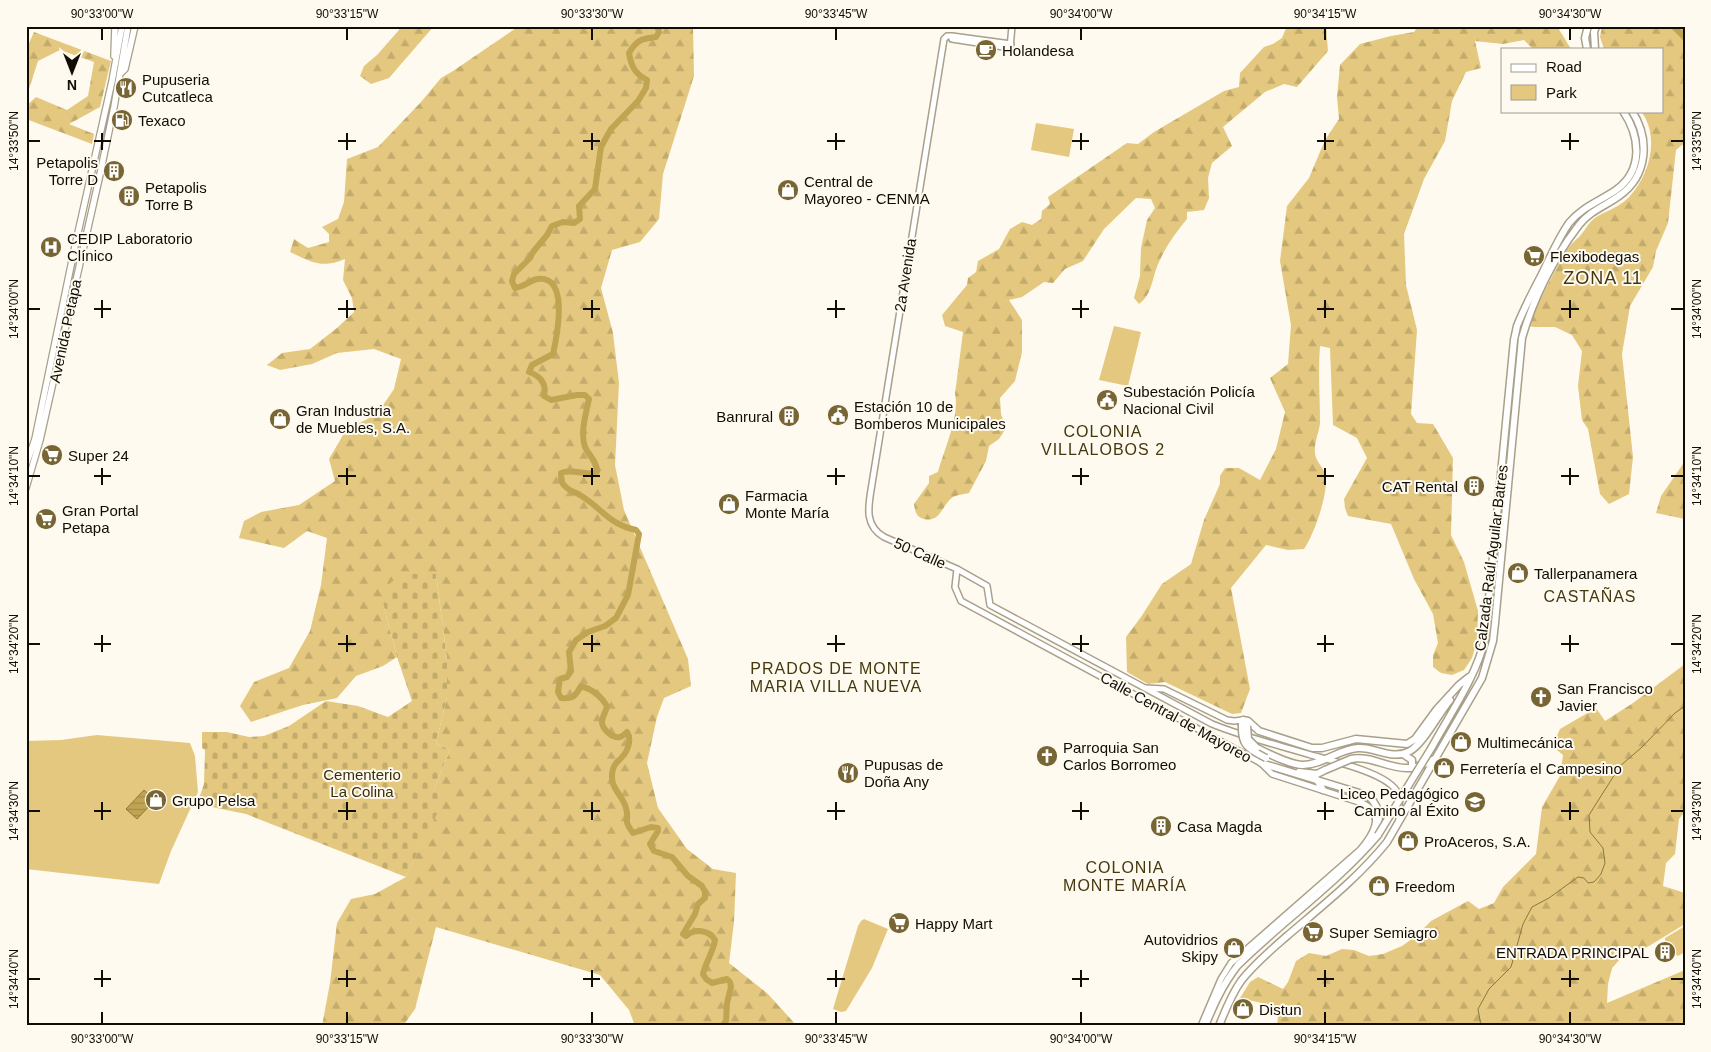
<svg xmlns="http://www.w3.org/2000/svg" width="1711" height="1052" font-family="Helvetica,sans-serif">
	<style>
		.forest { fill: url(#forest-firs) }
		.cemetery { fill: url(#cemetery-stones) }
		.park { fill: #e4c87f }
		.water { fill: url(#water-rules); stroke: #8c773b }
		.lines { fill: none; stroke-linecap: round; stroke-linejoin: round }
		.stream { stroke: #8c773b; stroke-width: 1 }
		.river { stroke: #c1a452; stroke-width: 6 }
		.secondary-casing { stroke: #a9a089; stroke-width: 8 }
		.primary-casing { stroke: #a9a089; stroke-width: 8 }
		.highway-casing { stroke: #a9a089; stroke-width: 9 }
		.secondary { stroke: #fff; stroke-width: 5 }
		.primary { stroke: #fff; stroke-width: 5.5 }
		.highway { stroke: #fff; stroke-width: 6 }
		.highway-bridge-casing { stroke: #a9a089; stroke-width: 9; stroke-linecap: butt }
		.highway-bridge { stroke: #fff; stroke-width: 6 }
		.ticks { fill: none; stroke: #100d05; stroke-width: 2 }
		.labels { text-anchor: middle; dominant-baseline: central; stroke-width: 4; stroke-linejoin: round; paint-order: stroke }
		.poi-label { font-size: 15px; fill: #100d05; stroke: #fefaf0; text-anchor: start }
		.street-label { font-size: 15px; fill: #100d05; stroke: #fefaf0 }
		.park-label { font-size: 15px; fill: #3b2f0a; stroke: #fefaf0 }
		.neighbourhood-label { font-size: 16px; letter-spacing: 1px; fill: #45370e; stroke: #fefaf0 }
		.quarter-label { font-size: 18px; letter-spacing: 1px; fill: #45370e; stroke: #fefaf0 }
		.neatline { fill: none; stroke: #100d05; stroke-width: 2 }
		.ticks-label { font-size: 12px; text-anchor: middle; fill: #100d05 }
	</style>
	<defs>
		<pattern id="forest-firs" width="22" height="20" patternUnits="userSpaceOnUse" patternTransform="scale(1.25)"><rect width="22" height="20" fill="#e4c87f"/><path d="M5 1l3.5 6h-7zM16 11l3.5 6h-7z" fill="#c3ab6c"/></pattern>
		<pattern id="cemetery-stones" width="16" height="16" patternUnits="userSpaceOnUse" patternTransform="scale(1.25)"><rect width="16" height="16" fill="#e4c87f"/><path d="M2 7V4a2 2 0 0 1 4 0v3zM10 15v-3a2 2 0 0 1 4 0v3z" fill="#c3ab6c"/></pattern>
		<pattern id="water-rules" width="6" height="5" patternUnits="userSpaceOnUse" patternTransform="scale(1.25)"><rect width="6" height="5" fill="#c1a452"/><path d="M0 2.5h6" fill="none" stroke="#a58c46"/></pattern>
	</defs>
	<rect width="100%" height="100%" fill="#fefaf0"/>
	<path class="forest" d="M399,26H434L389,78L371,84L360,76L364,66L377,55L399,30Z
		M519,26H693L694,76L663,174L659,219L640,242L612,250L601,288L613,333L619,383L615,465L624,510L688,659L691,686L664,698L657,717L647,763L658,808L687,849L713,869L736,873L734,922L729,963L767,993L797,1026H635L629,1010L600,975L436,927L415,1009L403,1026H322L330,983L337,923L351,899L375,894L406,877L444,797L433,791L450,750L436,743L447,697V660L436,574L383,603L397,657L383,666L356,676L337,698L303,705L251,722L240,706L254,682L289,668L310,631L321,585L327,538L307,531L284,548L239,538L244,521L261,512L299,505L335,481L329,459L346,430L377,414L394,389L401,359L374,349L337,353L312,364L280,370L267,365L282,353L310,349L337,328L354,312L352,298L343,280L345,259C322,269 311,262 290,252L294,239L308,248L329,242V234L322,227L338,219L344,202L347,159L378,147L421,102L441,78L453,71Z
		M1287,26H1326L1328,51L1297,87L1284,84L1265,92L1223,127L1232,146L1212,163L1208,178L1209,198L1204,210L1187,212V219C1176,232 1166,246 1159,262C1152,276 1153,294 1139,304L1134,298L1140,276L1141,248L1147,220L1155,208L1151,199L1136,198L1104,229L1083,261L1065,269L1053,283L1044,282L1022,297L1009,300L1022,320V352L1015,381L1000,398L1001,414L1006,428L999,439L989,446L986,461L969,493C964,494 957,495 953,497C942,504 941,523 924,519C916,517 915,511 914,504L929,483V476L938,472C944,450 960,415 955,394L963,332L945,326L942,315L967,285L968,278L976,272L978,261L999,249L1010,229L1022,222L1032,225L1041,219L1042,211L1050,204L1048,197L1127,143L1138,144L1154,132L1224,91L1239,87L1240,73L1264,47L1273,44L1282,38Z
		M1418,26H1557L1571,49H1533L1524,40L1503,44L1475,41L1481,68L1466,72L1452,101L1445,141L1424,179L1404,234L1406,285L1417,330L1411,414L1417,423L1433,424L1453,458L1451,535L1464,562L1478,611L1477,641L1472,658L1464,670L1452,675L1441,673L1433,667V655L1438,643L1433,614L1414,579L1391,524L1348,516L1345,508L1344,499L1367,458L1357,438L1333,425L1330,348L1320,346C1318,371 1320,397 1320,423C1319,433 1314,442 1315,453C1315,460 1322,466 1325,473C1330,490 1314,535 1304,549L1288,550L1266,545L1231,588L1250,689L1241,713L1232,714L1165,682L1148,684L1127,672L1126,637L1141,617L1162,584L1191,564L1204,520L1220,484V476L1225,468H1239L1260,480L1276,449L1285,412L1270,378L1288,364L1291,325L1280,261L1287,206L1309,178L1325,140L1339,119L1337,97L1340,65L1360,44L1391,36L1414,32Z
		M1602,26H1685V145H1682L1676,150L1668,223L1656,251L1653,267L1630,306L1622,354L1633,457L1629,494L1609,504L1600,494L1588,429L1582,420L1578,386L1582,351L1572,335L1555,327H1534L1528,326C1537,305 1547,286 1557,267C1561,260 1564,253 1569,247C1572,243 1576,240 1580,236C1586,229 1589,221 1598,216C1609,210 1621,206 1630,196C1650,174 1660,137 1641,111H1662V49H1604L1600,37Z
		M34,32L111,61L100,107L69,124L94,134L92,144L26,119V106L36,97L67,110L88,96L94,62L60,50L38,61L29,89L26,87V50Z
		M1685,461V519L1656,513L1661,496Z
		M1685,664V811L1679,819L1675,854L1666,863L1663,886L1685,893V924L1649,946L1621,958L1612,968L1608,984L1607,1003L1685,970V1026H1277L1279,1007L1240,998L1250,982L1258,977L1283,989L1288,982L1296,961L1309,953L1326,956L1342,949L1354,950L1369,956L1383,954L1402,946L1416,936L1431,921L1468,901L1479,909L1494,903L1503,887L1536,854L1542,807L1560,776L1563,755L1552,746L1560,729L1596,708L1605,721L1633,703Z"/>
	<path class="cemetery" d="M407,574H436L447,660V697L436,743L450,750L433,791L445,797L406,877L246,814L197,804L204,784L205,750L202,748V732H227L249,737L264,736L289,726L326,701L358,706L388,717L412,701L397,657L383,603L391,582Z"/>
	<path class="park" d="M1036,123L1074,129L1069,157L1031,150Z
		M1114,326L1141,332L1128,386L1099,380Z
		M97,735L190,743L195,756L198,792L171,851L159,884L26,869V741L61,740Z
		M864,919L888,929L872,968L846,1011L841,1012L833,1009L858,926L861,921Z
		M1685,926V952L1678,956L1665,946V938Z"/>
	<path class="water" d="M144,790L155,800L137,819L126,809Z"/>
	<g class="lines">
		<path class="stream" d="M1431,28L1434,26
			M1481,1026L1478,1009L1489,989L1511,967L1523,924L1532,907L1549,898L1578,877L1584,878L1588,883L1594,882L1601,874L1605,863L1603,848L1590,832L1589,815L1620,766L1641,748L1675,713L1685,706"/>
		<path class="river" d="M657,26L659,32L656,37C642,39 637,39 629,53C631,66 635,74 647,80L646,88L638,101L611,129L601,147L595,189L579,206L580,219L574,223L563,222L552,226L547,235L533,252L530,258L514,274L512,281L515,288C524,287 529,281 537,279C570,274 557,336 553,354L532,365L529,372C540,376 547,383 544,396L551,400L577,395H585L589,399C586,413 580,433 585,447C589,456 597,461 597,472C588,477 573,468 561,473C561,478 561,484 566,487C569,491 576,492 580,495C603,509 608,524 636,530L639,534L628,595L616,618L605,626L588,632L576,640L569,652L571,671L567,677L560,679L558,692L561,698C573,699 575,697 581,686C592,689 601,696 607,706C606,712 602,717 602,722C602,729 613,739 620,737C623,736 625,734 627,732C632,739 628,751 622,757C618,762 615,762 613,769C608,788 622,793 626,808C630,822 622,818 633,833L651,827L658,828V831L650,844L654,851L672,857L688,876L702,886L705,892V898L698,904L695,914L683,934L686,936C695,928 709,930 715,940C713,952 706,962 703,974L706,979L712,983L727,979L730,982L731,987L727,1003L726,1021L722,1026
			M1673,26L1685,38"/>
		<g class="secondary-casing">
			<path id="secondary" d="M952,39L1010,48L1012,26
				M1011,44L952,36H947L944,39L871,490C868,508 865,526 884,537L957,569L987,586L990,605L1212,724C1244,737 1278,745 1311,755C1333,761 1383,772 1396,790C1401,797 1399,811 1399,820
				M957,569L955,587L961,601L1261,763L1272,774L1362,803C1387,814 1372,836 1360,850L1231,963L1221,979L1201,1026
				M1146,688L1164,689L1227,720L1234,721L1243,720"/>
		</g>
		<g class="primary-casing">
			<path id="primary" d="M114,56L115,26
				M120,74L125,69L135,26
				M26,465L35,439L75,246L112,81L122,26
				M26,488L40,440L99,179L114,107L128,26"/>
		</g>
		<g class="highway-casing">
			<path id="highway" d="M1587,49L1585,38L1588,26
				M1595,49L1594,32L1596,26
				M1242,725L1243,720L1248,721L1259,731L1312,748H1322L1356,739L1407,744L1415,739L1437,709L1459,685L1469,677
				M1432,747C1451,712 1476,677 1485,639L1514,340L1517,326C1524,308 1533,291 1542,274C1550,257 1558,239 1569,223C1582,207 1600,201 1616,190C1644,170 1640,136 1623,111
				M1257,748C1269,754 1290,765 1303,765C1322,765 1339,749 1358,748C1376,747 1392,761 1410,751C1423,744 1439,713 1450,700
				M1403,754L1412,760V768
				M1351,759C1370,755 1387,768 1406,768C1416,769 1427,763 1436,758
				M1261,763L1369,796C1383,812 1380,819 1374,837
				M1299,772L1317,774L1325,770
				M1317,780L1323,790
				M1239,955L1249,954
				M1205,1026C1214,1004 1223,984 1238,965C1284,920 1336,884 1378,835
				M1219,1026C1225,1011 1231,995 1241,981C1254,964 1271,950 1287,936C1322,906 1358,878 1387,842L1482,678L1493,641L1495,623L1522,338C1533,299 1554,257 1579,225C1590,211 1605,206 1619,196C1648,176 1650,139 1632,111"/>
		</g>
		<use href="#secondary" class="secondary"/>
		<use href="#primary" class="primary"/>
		<use href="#highway" class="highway"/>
		<g class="highway-bridge-casing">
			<path id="highway-bridge" d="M1242,725C1241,746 1249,749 1266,758
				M1247,726L1248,739L1257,748
				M1325,770L1351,759
				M1378,835L1432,747"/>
		</g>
		<use href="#highway-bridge" class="highway-bridge"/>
	</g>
	<path class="ticks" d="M102,28V40M347,28V40M592,28V40M836,28V40M1081,28V40M1325,28V40M1570,28V40M102,133V150M347,133V150M592,133V150M836,133V150M1081,133V150M1325,133V150M1570,133V150M28,141H40M94,141H111M338,141H356M583,141H600M827,141H845M1072,141H1089M1317,141H1334M1561,141H1579M1671,141H1684M102,300V318M347,300V318M592,300V318M836,300V318M1081,300V318M1325,300V318M1570,300V318M28,309H40M94,309H111M338,309H356M583,309H600M827,309H845M1072,309H1089M1317,309H1334M1561,309H1579M1671,309H1684M102,468V485M347,468V485M592,468V485M836,468V485M1081,468V485M1325,468V485M1570,468V485M28,476H40M94,476H111M338,476H356M583,476H600M827,476H845M1072,476H1089M1317,476H1334M1561,476H1579M1671,476H1684M102,635V652M347,635V652M592,635V652M836,635V652M1081,635V652M1325,635V652M1570,635V652M28,644H40M94,644H111M338,644H356M583,644H600M827,644H845M1072,644H1089M1317,644H1334M1561,644H1579M1671,644H1684M102,802V820M347,802V820M592,802V820M836,802V820M1081,802V820M1325,802V820M1570,802V820M28,811H40M94,811H111M338,811H356M583,811H600M827,811H845M1072,811H1089M1317,811H1334M1561,811H1579M1671,811H1684M102,970V987M347,970V987M592,970V987M836,970V987M1081,970V987M1325,970V987M1570,970V987M28,979H40M94,979H111M338,979H356M583,979H600M827,979H845M1072,979H1089M1317,979H1334M1561,979H1579M1671,979H1684M102,1012V1024M347,1012V1024M592,1012V1024M836,1012V1024M1081,1012V1024M1325,1012V1024M1570,1012V1024"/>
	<defs>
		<g id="cafe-disc" transform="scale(1.125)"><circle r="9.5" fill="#786534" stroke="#fefaf0"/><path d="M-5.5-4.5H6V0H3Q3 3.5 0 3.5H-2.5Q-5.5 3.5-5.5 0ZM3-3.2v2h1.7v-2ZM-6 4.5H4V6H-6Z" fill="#fff"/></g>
		<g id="restaurant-disc" transform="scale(1.125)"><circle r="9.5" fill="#786534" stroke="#fefaf0"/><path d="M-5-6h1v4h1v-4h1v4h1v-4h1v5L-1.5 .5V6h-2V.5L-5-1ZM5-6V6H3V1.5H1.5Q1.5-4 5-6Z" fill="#fff"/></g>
		<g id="fuel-disc" transform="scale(1.125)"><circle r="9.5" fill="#786534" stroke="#fefaf0"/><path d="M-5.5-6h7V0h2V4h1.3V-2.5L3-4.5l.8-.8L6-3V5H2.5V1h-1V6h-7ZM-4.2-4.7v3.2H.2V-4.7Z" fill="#fff"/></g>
		<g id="building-disc" transform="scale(1.125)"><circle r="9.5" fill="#786534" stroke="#fefaf0"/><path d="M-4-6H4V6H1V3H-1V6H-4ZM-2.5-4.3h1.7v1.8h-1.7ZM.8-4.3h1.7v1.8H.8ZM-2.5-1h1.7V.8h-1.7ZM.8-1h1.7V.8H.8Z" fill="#fff"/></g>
		<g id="shop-disc" transform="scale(1.125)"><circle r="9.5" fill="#786534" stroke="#fefaf0"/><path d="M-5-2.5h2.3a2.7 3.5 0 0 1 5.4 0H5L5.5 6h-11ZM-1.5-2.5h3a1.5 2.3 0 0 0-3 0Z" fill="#fff"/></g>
		<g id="hospital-disc" transform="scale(1.125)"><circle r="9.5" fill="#786534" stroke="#fefaf0"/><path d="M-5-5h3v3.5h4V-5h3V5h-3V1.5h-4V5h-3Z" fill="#fff"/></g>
		<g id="supermarket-disc" transform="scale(1.125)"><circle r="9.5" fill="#786534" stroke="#fefaf0"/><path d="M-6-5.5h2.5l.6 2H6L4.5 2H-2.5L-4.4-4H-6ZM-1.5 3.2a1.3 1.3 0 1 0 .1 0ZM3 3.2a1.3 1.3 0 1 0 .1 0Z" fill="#fff"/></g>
		<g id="civic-disc" transform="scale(1.125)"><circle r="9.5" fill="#786534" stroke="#fefaf0"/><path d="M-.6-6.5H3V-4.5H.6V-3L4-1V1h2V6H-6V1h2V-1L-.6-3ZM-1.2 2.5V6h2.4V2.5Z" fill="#fff"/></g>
		<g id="church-disc" transform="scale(1.125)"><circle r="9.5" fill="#786534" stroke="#fefaf0"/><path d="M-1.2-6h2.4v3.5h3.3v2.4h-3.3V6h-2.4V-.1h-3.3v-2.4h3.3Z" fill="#fff"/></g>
		<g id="school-disc" transform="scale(1.125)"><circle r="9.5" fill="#786534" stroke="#fefaf0"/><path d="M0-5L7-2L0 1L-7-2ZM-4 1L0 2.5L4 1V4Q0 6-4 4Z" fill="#fff"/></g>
	</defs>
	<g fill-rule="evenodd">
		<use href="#cafe-disc" x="986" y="50"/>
		<use href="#restaurant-disc" x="126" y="88"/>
		<use href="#fuel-disc" x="122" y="120"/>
		<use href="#building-disc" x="114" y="171"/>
		<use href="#shop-disc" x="788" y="190"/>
		<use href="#building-disc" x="129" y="196"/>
		<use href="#hospital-disc" x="51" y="247"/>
		<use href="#supermarket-disc" x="1534" y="256"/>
		<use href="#civic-disc" x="1107" y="400"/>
		<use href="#civic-disc" x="838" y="415"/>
		<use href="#building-disc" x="789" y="416"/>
		<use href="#shop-disc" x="280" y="419"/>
		<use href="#supermarket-disc" x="52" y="455"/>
		<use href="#building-disc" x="1474" y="486"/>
		<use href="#shop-disc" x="729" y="504"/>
		<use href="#supermarket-disc" x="46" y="519"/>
		<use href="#shop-disc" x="1518" y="573"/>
		<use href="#church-disc" x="1541" y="697"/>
		<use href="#shop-disc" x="1461" y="742"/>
		<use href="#church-disc" x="1047" y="756"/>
		<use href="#shop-disc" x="1444" y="768"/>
		<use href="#restaurant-disc" x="848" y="773"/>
		<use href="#shop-disc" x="156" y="800"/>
		<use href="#school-disc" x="1475" y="802"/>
		<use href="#building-disc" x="1161" y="826"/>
		<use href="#shop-disc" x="1408" y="841"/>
		<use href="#shop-disc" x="1379" y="886"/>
		<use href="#supermarket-disc" x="899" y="923"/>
		<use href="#supermarket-disc" x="1313" y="932"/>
		<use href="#shop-disc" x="1234" y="948"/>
		<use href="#building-disc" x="1665" y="952"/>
		<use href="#shop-disc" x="1243" y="1009"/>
	</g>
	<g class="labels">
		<g class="poi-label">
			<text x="1002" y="50">Holandesa</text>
			<text x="142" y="79">Pupuseria<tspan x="142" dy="17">Cutcatleca</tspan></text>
			<text x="138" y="120">Texaco</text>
			<text x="98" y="162" text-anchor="end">Petapolis<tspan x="98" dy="17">Torre D</tspan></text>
			<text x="804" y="181">Central de<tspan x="804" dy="17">Mayoreo - CENMA</tspan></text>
			<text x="145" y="187">Petapolis<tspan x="145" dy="17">Torre B</tspan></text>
			<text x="67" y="238">CEDIP Laboratorio<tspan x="67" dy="17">Clínico</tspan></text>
			<text x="1550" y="256">Flexibodegas</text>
			<text x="1123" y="391">Subestación Policía<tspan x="1123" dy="17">Nacional Civil</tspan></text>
			<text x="854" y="406">Estación 10 de<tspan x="854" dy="17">Bomberos Municipales</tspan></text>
			<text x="296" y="410">Gran Industria<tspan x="296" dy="17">de Muebles, S.A.</tspan></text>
			<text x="773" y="416" text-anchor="end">Banrural</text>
			<text x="68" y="455">Super 24</text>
			<text x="1458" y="486" text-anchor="end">CAT Rental</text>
			<text x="745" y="495">Farmacia<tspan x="745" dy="17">Monte María</tspan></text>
			<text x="62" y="510">Gran Portal<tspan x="62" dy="17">Petapa</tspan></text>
			<text x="1534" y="573">Tallerpanamera</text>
			<text x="1557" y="688">San Francisco<tspan x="1557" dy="17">Javier</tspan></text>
			<text x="1477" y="742">Multimecánica</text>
			<text x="1063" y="747">Parroquia San<tspan x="1063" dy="17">Carlos Borromeo</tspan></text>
			<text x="864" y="764">Pupusas de<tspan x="864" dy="17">Doña Any</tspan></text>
			<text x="1460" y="768">Ferretería el Campesino</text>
			<text x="1459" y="793" text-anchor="end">Liceo Pedagógico<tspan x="1459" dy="17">Camino al Éxito</tspan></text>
			<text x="172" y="800">Grupo Pelsa</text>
			<text x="1177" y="826">Casa Magda</text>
			<text x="1424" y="841">ProAceros, S.A.</text>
			<text x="1395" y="886">Freedom</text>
			<text x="915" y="923">Happy Mart</text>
			<text x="1329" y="932">Super Semiagro</text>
			<text x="1218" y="939" text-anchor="end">Autovidrios<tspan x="1218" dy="17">Skipy</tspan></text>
			<text x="1649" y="952" text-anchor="end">ENTRADA PRINCIPAL</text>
			<text x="1259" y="1009">Distun</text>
		</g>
		<g class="street-label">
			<text transform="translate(905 275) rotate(-81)">2a Avenida</text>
			<text transform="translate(65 331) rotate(-78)">Avenida Petapa</text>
			<text transform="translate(920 553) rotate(24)">50 Calle</text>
			<text transform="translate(1491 558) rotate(-83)">Calzada Raúl Aguilar Batres</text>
			<text transform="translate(1176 717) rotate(29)">Calle Central de Mayoreo</text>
		</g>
		<g class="park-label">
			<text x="362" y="774">Cementerio<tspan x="362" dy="17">La Colina</tspan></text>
		</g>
		<g class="neighbourhood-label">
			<text x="1103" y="431">COLONIA<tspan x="1103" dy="18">VILLALOBOS 2</tspan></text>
			<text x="1590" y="596">CASTAÑAS</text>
			<text x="836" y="668">PRADOS DE MONTE<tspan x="836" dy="18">MARIA VILLA NUEVA</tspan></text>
			<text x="1125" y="867">COLONIA<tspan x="1125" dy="18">MONTE MARÍA</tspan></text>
		</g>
		<g class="quarter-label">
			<text x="1603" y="278">ZONA 11</text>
		</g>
	</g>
	<rect width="1711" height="1052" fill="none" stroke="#fefaf0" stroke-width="55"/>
	<rect x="1501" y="48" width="162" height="65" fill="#fefaf0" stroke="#9f9b92"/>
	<rect x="1511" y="64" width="25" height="8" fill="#ffffff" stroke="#9f9b92"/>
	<text x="1546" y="72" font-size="15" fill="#100d05">Road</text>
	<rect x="1511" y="85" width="25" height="15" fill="#e4c87f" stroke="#9f9b92"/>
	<text x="1546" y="98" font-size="15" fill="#100d05">Park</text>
	<g transform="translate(72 72) rotate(180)" stroke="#fefaf0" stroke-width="4" paint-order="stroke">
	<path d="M0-4L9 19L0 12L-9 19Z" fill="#100d05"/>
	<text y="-8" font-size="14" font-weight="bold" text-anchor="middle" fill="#100d05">N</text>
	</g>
	<rect x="28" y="28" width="1656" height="996" class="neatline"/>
	<g class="ticks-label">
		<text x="102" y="18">90°33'00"W</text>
		<text x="347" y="18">90°33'15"W</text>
		<text x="592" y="18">90°33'30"W</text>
		<text x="836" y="18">90°33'45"W</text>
		<text x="1081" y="18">90°34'00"W</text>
		<text x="1325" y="18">90°34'15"W</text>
		<text x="1570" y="18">90°34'30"W</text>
		<text transform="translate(1697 141) rotate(-90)" y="4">14°33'50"N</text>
		<text transform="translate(14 141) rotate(-90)" y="4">14°33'50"N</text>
		<text transform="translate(1697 309) rotate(-90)" y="4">14°34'00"N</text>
		<text transform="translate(14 309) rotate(-90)" y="4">14°34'00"N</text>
		<text transform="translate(1697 476) rotate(-90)" y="4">14°34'10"N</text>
		<text transform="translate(14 476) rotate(-90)" y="4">14°34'10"N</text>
		<text transform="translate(1697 644) rotate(-90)" y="4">14°34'20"N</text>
		<text transform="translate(14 644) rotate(-90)" y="4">14°34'20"N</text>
		<text transform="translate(1697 811) rotate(-90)" y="4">14°34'30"N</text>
		<text transform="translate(14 811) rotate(-90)" y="4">14°34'30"N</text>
		<text transform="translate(1697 979) rotate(-90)" y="4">14°34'40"N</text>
		<text transform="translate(14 979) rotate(-90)" y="4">14°34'40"N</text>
		<text x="102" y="1043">90°33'00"W</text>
		<text x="347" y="1043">90°33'15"W</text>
		<text x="592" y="1043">90°33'30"W</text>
		<text x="836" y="1043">90°33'45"W</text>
		<text x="1081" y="1043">90°34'00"W</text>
		<text x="1325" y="1043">90°34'15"W</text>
		<text x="1570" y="1043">90°34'30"W</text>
	</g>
</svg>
